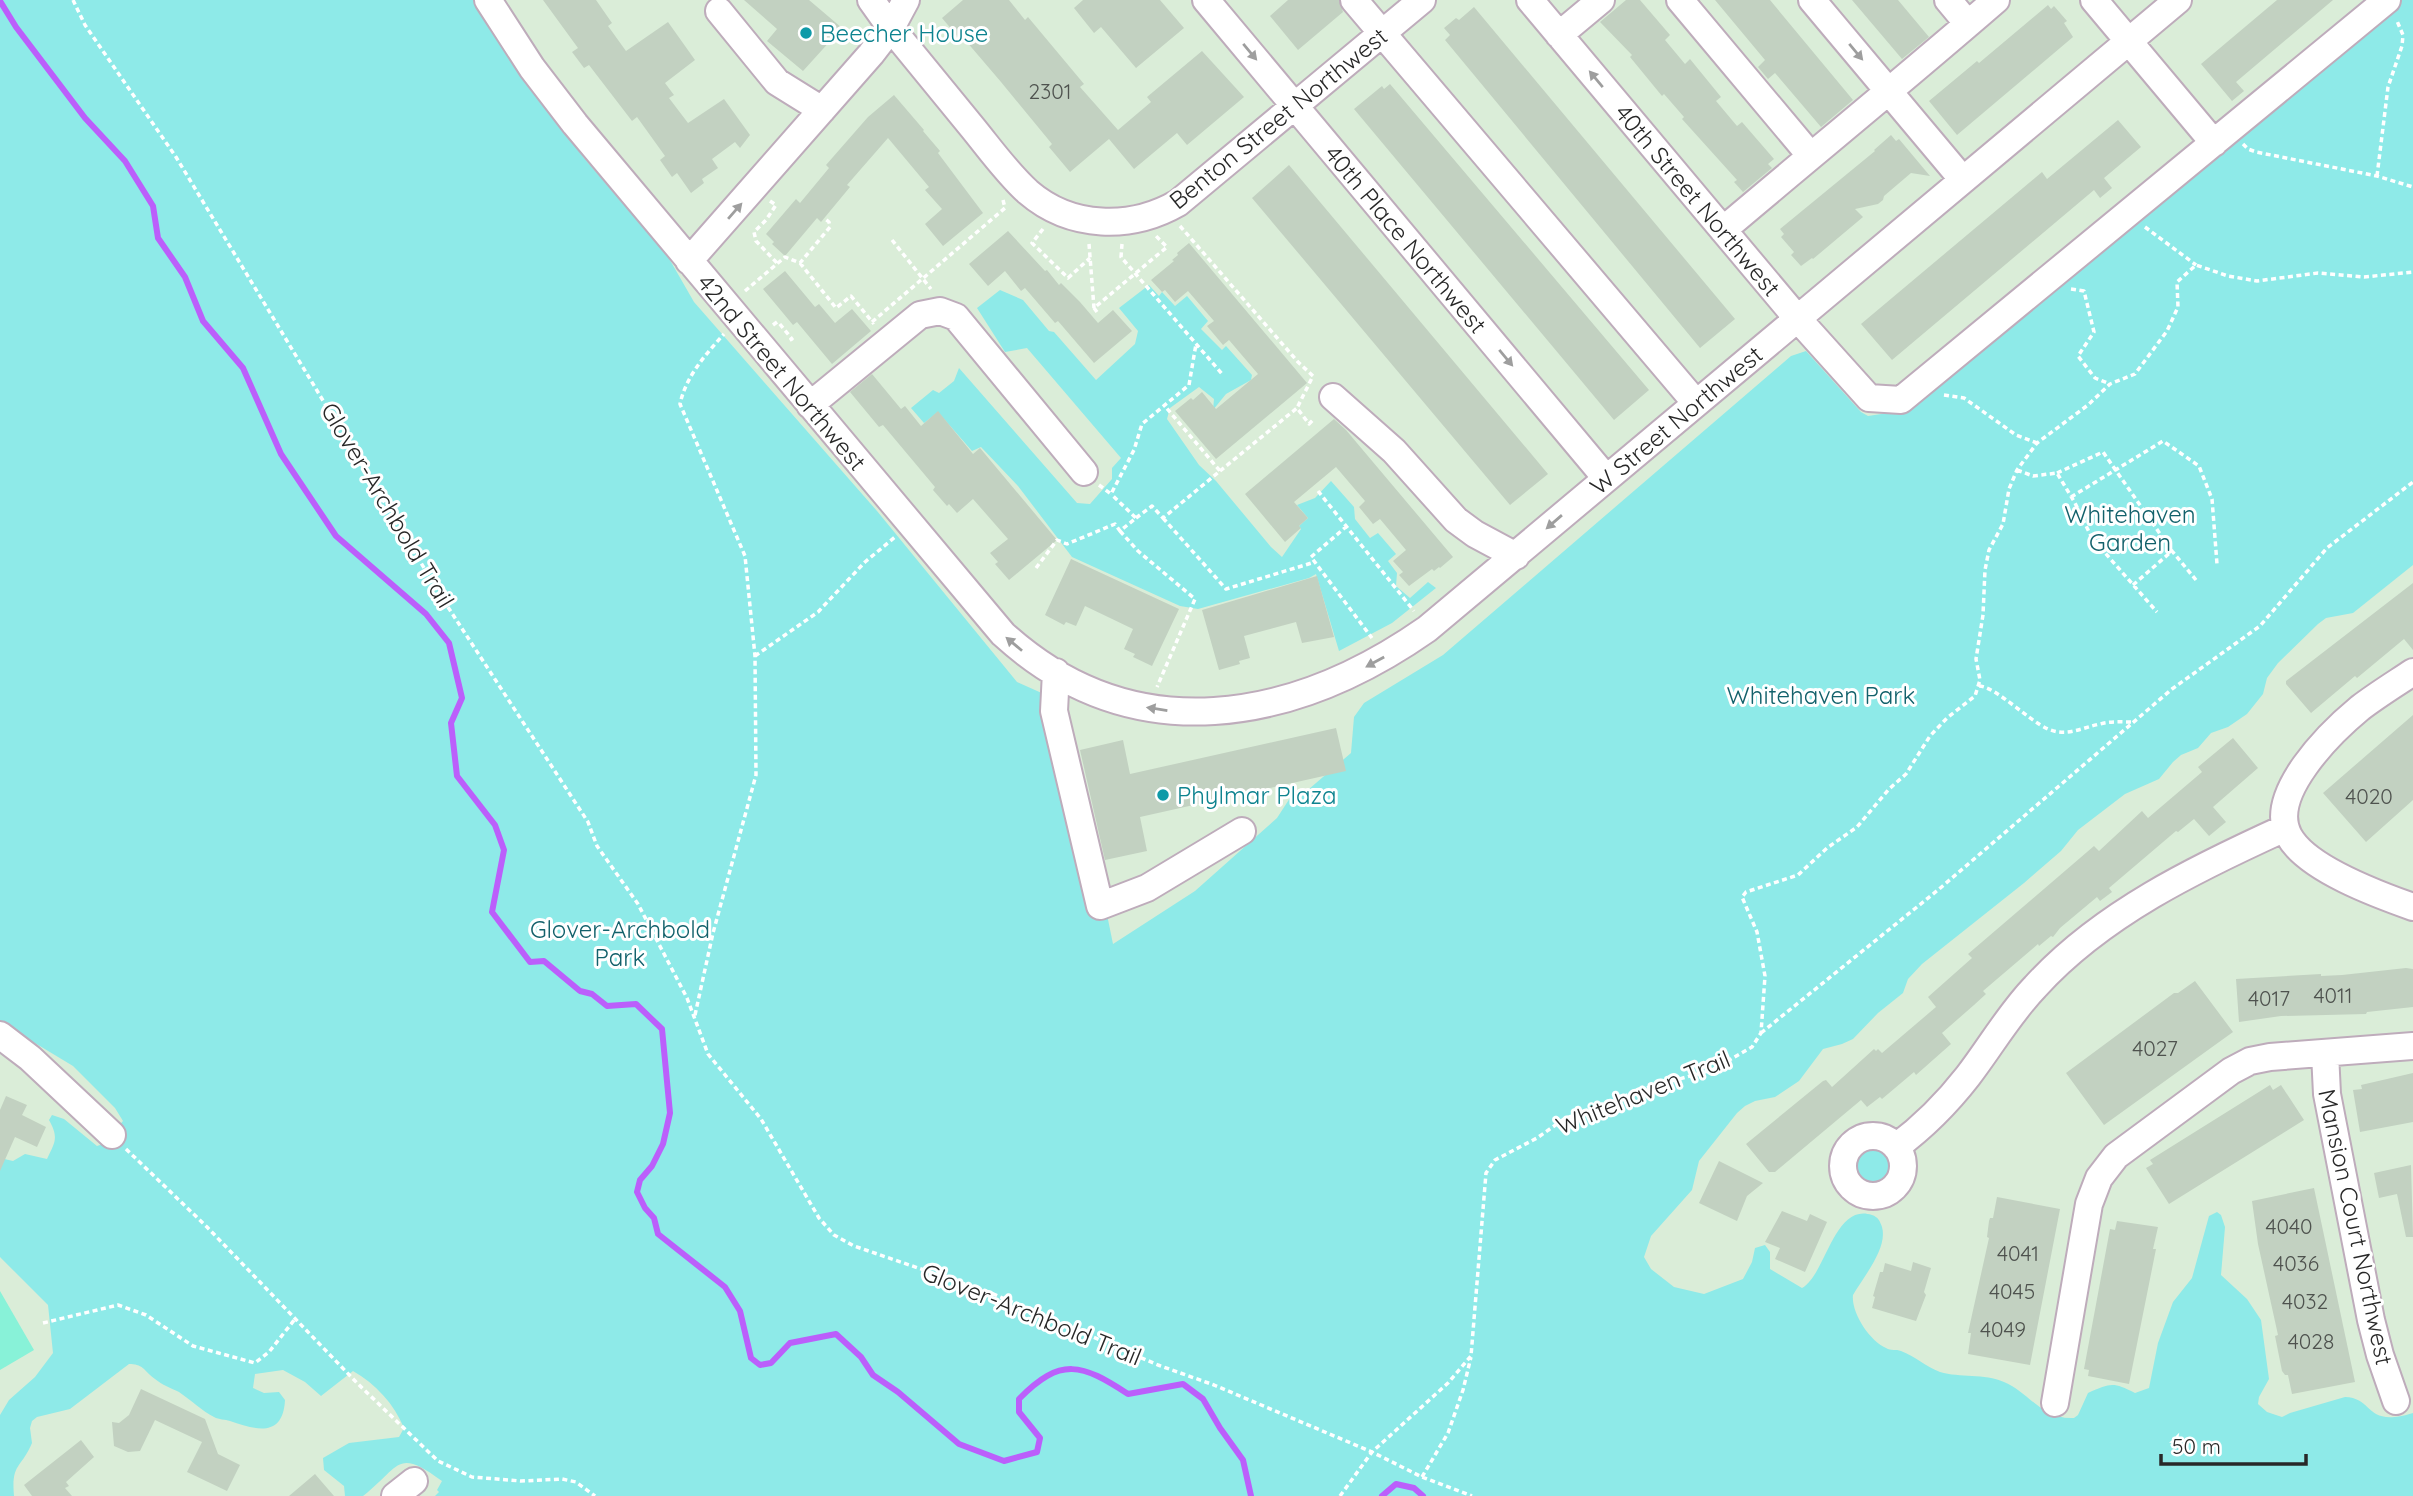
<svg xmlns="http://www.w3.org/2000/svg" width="2413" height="1496" font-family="Quicksand,sans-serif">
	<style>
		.green { fill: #8eeae8 }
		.pitch { fill: #88f2d8 }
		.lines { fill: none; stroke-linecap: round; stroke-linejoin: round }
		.stream { stroke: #bb5ffb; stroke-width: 6 }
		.building { fill: #c2d1c1 }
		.minor-casing { stroke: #beacbb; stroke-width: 30 }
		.path { stroke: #fff; stroke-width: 3.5; stroke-dasharray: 5 3.5; stroke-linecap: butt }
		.minor { stroke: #fff; stroke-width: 26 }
		.oneway { fill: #9e9e9e }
		.culture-dot { fill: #0f9aa8; stroke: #fff; stroke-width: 2.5 }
		.labels { text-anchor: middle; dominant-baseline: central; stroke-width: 6; stroke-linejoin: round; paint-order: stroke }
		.number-label { font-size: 21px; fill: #4e524e }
		.culture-label { font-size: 24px; fill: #0d838f; stroke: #fff; text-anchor: start }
		.street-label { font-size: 24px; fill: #282828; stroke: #fff }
		.park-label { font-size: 24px; fill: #12616b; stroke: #fff }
	</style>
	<rect width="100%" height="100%" fill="#daedd8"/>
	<path class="green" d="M0,0H476L501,46L515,63L530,87L584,158L667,255L694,302L877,511L1017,682L1064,703L1113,944L1195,891L1277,818L1290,798L1309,789L1351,753L1354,717L1364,703L1443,655L1791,356L1806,351L1861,412L1868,416L1901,411L2400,0H2413V565L2353,613L2326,618L2318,624L2278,663L2267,678L2263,694L2247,714L2228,727L2211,733L2198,748L2181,755L2173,762L2159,779L2125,794L2078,830L2061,851L2024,883L1922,964L1908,979L1903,993L1878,1013L1853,1039L1842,1044L1823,1049L1799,1081L1775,1097L1755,1101L1745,1106L1737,1113L1699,1161L1692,1190L1651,1236L1644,1257L1651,1269L1674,1287L1704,1294L1743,1279L1752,1262L1755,1248L1765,1245L1770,1252V1269L1802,1288C1826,1275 1834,1202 1872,1215C1878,1217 1880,1221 1882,1227C1888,1248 1864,1276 1853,1295C1851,1313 1870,1341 1886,1348C1891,1351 1896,1349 1901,1351C1915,1356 1926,1367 1940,1372C1960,1378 1984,1373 2004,1382C2030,1393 2042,1420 2074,1418L2078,1415L2088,1393C2111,1383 2113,1382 2135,1393L2149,1388L2158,1343L2173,1302L2192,1278L2209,1216L2217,1212L2221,1215L2225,1227L2221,1275L2247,1299L2261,1320L2269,1379L2259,1397L2258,1404L2267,1412L2282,1417L2290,1413L2345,1397C2375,1398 2364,1428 2413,1413V1496H435L439,1492L437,1490L442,1481C396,1447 401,1466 363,1496H345L344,1486L324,1470L323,1458L349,1443L399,1437L404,1428C394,1404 376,1384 353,1371L321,1396L305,1382L283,1370L255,1374L253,1388L264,1393L279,1392L285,1400C283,1438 256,1430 230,1421C225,1419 219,1420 214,1417C202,1411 191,1400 179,1392C171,1388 162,1385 155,1379C145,1372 143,1363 129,1364L70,1409L37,1417L32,1421L30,1428L32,1443C21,1469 11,1463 14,1496H0V1415L9,1400L35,1377L53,1353L48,1305L0,1257V1158L13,1161L25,1154L47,1159C55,1142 59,1138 49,1120L52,1115L64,1119L97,1146L103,1144L123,1121L115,1108L73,1066L0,1022Z
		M1149,285L1159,296L1162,292L1175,306L1187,296L1208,321L1201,329L1222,350L1226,346L1252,375L1251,380L1226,394L1213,410L1214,399L1199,387L1170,408L1167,419L1199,465L1216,481L1271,547L1282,557L1301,529L1299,526L1308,518L1297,505L1315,498L1331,481L1354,507L1355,519L1370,538L1378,533L1396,554L1388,561L1397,573L1396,586L1410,598L1428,582L1436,588L1392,623L1339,651L1316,574L1309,578L1198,609L1180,606L1072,557L1018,486L981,447L972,451L938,412L924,423L911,408L933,390L939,393L954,381L959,368L1077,503L1090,504L1112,479V468L1121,458L1027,348L1005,352L977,308L1000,290L1023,300L1049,331L1054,332L1096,380L1135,344L1138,331L1119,308Z
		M1854 1165a18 18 0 1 1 36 0a18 18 0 1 1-36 0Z"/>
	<path class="pitch" d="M0,1291L34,1350L0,1370Z"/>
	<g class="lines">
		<path class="stream" d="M0,1L16,27L85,118L125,161L153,206L158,238L185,277L203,321L243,368L281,454L336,536L426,614L449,643L462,698L451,723L457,776L495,825L504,850L492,912L530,962L544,961L580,991L592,994L607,1006L636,1004L662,1029L670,1113L663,1144L652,1166L640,1180L637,1192L645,1208L654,1218L658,1234L725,1287L740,1311L751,1358L760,1365L771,1363L790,1343L836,1334L861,1357L873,1375L898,1392L959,1444L1004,1461L1037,1452L1040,1438L1019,1412V1399C1061,1356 1082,1364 1128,1394L1183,1384L1203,1399L1220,1428L1243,1460L1251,1496
			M1382,1496L1396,1484L1414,1488L1423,1496"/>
	</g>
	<path class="building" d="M543,0H596L612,23L608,26L626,51L668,22L695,60L665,83L674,95L669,98L688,123L724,99L750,135L740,148L735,142L712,159L718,168L702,179L704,183L691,193L677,173L672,177L660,160L665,156L637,117L632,121L589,65L584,68L572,52L578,48Z
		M744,0H809L842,28L803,71L767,41L777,29Z
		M963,0H1009L1025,20L1028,17L1084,84L1080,87L1118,130L1151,102L1147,97L1202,51L1244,97L1187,145L1177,133L1134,169L1109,139L1070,172L1049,147L1052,144L1001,82L966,41L963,43L942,18Z
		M1083,0H1160L1184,28L1136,68L1101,27L1094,33L1074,8Z
		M1288,0H1339L1343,12L1298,50L1270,16Z
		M1626,0H1640L1670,35L1665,40L1685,64L1690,59L1721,97L1716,101L1737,126L1742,122L1774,159L1768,164L1772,168L1743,192L1734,182L1737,180L1682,119L1684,117L1664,94L1662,96L1630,57L1632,55L1600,22Z
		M1715,0H1770L1853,100L1821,127L1775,73L1768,79L1758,67L1765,60Z
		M1852,0H1898L1929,37L1902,59Z
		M2277,0H2333L2236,82L2244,91L2232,101L2201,64Z
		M2048,5L2051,9L2054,6L2067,21L2064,23L2073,37L1957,135L1929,101L1977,61L1979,63Z
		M1474,7L1735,319L1700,348L1445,40L1450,35L1444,28L1456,18L1459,20Z
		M1390,84L1649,390L1614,420L1354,109L1382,86L1384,89Z
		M894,95L924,130L923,131L940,151L938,153L983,213L943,246L925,224L942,209L925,190L929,187L888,138L847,185L850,187L821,222L817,218L785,256L772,244L774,242L766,234L796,199L800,203L829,168L826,165L868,117Z
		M2118,120L2141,147L2104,178L2112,188L2100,198L2094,190L1892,360L1861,324L2042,172L2047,179Z
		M1891,135L1896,141L1899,139L1930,176L1911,173L1884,196L1883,200L1878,204L1855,209L1863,217L1813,259L1812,258L1801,266L1791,255L1794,252L1781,237L1784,234L1780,229L1875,151L1874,150Z
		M1289,165L1548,474L1510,505L1252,198Z
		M1008,231L1045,271L1047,270L1059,285L1061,283L1080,302L1098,323L1113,310L1132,331L1094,363L1058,321L1055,323L1025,288L1021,291L1005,271L988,286L969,264Z
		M1189,243L1307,383L1216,459L1175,411L1191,398L1193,400L1202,392L1216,409L1258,374L1229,340L1223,345L1207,326L1214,321L1188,291L1175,302L1165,290L1162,292L1151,280L1174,261L1172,260L1178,255L1177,253Z
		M785,271L815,307L819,304L835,323L852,309L871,331L832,364L797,322L793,325L763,289Z
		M872,374L901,409L905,406L921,426L938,411L973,454L980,448L1057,540L1009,580L995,564L998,562L990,553L1008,539L973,499L957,513L949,504L947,506L933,490L935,487L883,425L879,427L850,392Z
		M1334,419L1346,430L1453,557L1440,568L1439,567L1434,571L1432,569L1409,586L1399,575L1403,572L1393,561L1406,550L1380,519L1373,524L1359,507L1365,501L1336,467L1294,502L1308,518L1299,526L1301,528L1285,542L1245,494Z
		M1071,559L1179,609L1152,666L1133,657L1135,654L1124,649L1133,629L1085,606L1076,626L1066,622L1064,625L1045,615Z
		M1317,576L1334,637L1302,643L1296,622L1244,636L1250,658L1239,661L1240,664L1219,670L1202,610Z
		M2413,583V650L2404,639L2357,678L2355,676L2311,713L2286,684V681Z
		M2413,715V800L2366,842L2323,793Z
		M1336,728L1346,771L1140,817L1147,851L1105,860L1080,750L1123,740L1130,774Z
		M2233,738L2258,768L2213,807L2226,822L2209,836L2194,819L2178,832L2176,831L2109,888L2112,892L2100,901L2097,897L2060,928L2053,937L2051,936L2039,946L2038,944L1983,991L1986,994L1974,1005L1942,1033L1951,1044L1916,1075L1914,1072L1882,1099L1880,1097L1867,1107L1861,1100L1775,1172H1769L1746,1144L1823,1081L1826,1080L1832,1087L1874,1049L1876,1051L1878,1049L1882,1053L1936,1007L1928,997L1972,958L1968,954L2094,846L2099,851L2142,811L2148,818L2202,772L2198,767Z
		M2406,968L2413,969V1007L2367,1012L2366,1014L2281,1016L2239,1022L2236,979L2321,974V976L2342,975Z
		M2195,981L2233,1032L2104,1125L2066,1073L2174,993H2178Z
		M2413,1073V1122L2360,1132L2353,1090L2362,1089L2361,1085Z
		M2270,1085L2273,1090L2281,1085L2304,1120L2169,1204L2146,1168L2153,1164L2150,1160Z
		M6,1096L27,1105L22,1115L46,1127L37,1147L15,1137L0,1171V1110Z
		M1719,1161L1763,1183L1747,1196L1737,1221L1699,1203Z
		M2411,1165L2413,1237H2406L2397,1194L2379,1198L2374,1173Z
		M2314,1188L2355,1382L2292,1394L2288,1375H2285L2282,1371L2275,1336L2278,1335L2258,1244L2252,1201Z
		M1997,1197L2060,1209L2030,1365L1968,1354L1971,1333H1968L1989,1238L1987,1237L1989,1221L1990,1218H1993Z
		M1782,1211L1807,1221L1810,1214L1827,1222L1805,1272L1775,1259L1780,1248L1765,1242Z
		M2117,1221L2158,1227L2153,1249H2156L2129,1384L2088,1376L2089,1370L2084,1369L2110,1229L2115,1230Z
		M1913,1262L1931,1268L1924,1292L1926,1295L1916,1321L1872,1308L1875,1297L1873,1296L1880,1272H1883L1885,1263L1911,1271Z
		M141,1389L205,1419L218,1454L240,1465L227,1491L187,1472L202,1442L155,1420L140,1451L128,1452L114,1446L112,1422L119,1423L129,1415Z
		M81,1440L94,1457L66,1482L69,1486L65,1488L72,1496H32L24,1485Z
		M315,1474L334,1496H289Z"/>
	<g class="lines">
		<g class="minor-casing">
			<path id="minor" d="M488,0L532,68L575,124L1003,634C1134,753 1294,722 1427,629L2178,0
				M871,0L891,28C918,61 945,94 972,127C990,149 1007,173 1028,192C1071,229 1131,230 1178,203L1422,0
				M1206,0L1606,478
				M1354,0L1696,403
				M1530,0L1797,318L1869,398L1901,400L2387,0
				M1680,0L1810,155
				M1812,0L1963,180
				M1948,0L1968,24
				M2094,0L2214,143
				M719,11L777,82L822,110
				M1559,35L1601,0
				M1723,230C1814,153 1906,78 1996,0
				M689,261L871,54L891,28L906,0
				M1333,397L1394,451L1456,520L1475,534L1516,556
				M810,405L920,315L940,311L956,317L1084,472
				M1056,672L1054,711L1100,906L1147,888L1242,831
				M2413,672C2395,684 2377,695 2360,708C2331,732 2266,795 2289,836C2307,869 2379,895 2413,907
				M0,1035L30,1058L112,1135
				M2325,1053L2327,1094L2371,1320L2380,1355L2396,1401
				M1843 1166a30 30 0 1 1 60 0a30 30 0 1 1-60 0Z
				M1896,1147C1923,1127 1947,1103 1968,1076C1991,1046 2009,1014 2035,987C2101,914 2197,868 2285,828
				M2055,1403L2089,1204L2099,1178L2116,1156L2231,1071L2250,1061L2270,1057L2413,1046
				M395,1496L414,1481"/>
		</g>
		<path class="path" d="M73,0L85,25L176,157L444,601L588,822L597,846L638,904L687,998L708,1054L761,1119L819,1218L834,1235L854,1246L991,1293L1158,1365L1214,1385L1372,1452L1422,1477L1472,1496
			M2243,144L2248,149L2256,152L2377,176L2413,187
			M2377,176L2388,87L2402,46L2403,35L2397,21
			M770,201L776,205L766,220L754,232L756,241L778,264
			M1180,226L1298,362L1313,376L1297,408
			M2145,227L2196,265
			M1043,229L1032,243L1068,278L1090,258
			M892,240L931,289
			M1089,244L1094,308
			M1122,244L1121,257L1223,375
			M800,263L836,308L851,296L874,324
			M2071,289L2084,291L2094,332L2078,356L2095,378L2110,384
			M745,291L785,257L800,263L830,227L829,222L824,218
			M1097,312L1094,308L1167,247L1156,236
			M872,322L1005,208L1003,200
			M773,325L777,322L779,323L792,339L787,342
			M1944,395L1964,398L2016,435L2037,443
			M2017,470L2033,476L2057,473L2075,503L2092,538L2157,612
			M1220,471L1297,408L1309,424L1313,420
			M2057,473L2103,452L2172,551L2196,580
			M1099,485L1111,494L1134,450L1142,424L1189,385L1196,344
			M1318,491L1414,611
			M2071,497L2163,441L2199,466L2212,499L2217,564
			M1136,518L1152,506L1163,518L1220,471L1164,405
			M1163,518L1226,589L1315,562
			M1347,526L1311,557L1372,638
			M1120,531L1138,551L1195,599L1157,687
			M1036,568L1057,540L1067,544L1115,524L1120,531L1136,518L1111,494
			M2133,585L2172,551
			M755,656L818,612L865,562L895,537
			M1979,686C1995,686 2029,721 2048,729C2067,737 2081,728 2100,724C2111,721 2122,722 2133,722
			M695,1015L713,933L756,775L755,656L745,556L680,404C686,376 706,354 724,334
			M1761,1033L1938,890L2172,689L2260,626L2327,548L2413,482
			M126,1149L207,1227L358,1384L438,1461L472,1477L521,1481L562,1479L576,1482L595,1496
			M43,1323L118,1305L146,1315L193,1346L255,1363L269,1352L295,1319
			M1422,1477L1448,1433L1463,1390L1471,1357
			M1340,1496L1372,1452L1448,1383L1471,1356L1486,1173L1495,1160L1537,1138L1564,1119L1643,1089L1712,1070L1752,1047L1761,1033L1765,976L1757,932L1742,897L1746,892L1798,875L1827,848L1857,827L1889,789L1906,774L1930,736L1947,718L1975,696L1980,680L1976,659L1983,615L1985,570L1989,550L2003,524L2009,489L2017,470L2037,443L2088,405L2110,384L2135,374L2167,331L2178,307L2177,282L2196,265L2228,276L2257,281L2318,273L2364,277L2413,272"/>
		<use href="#minor" class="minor"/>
	</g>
	<defs><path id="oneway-solid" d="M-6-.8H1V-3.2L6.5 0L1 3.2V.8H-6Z" transform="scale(1.75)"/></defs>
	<g class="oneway">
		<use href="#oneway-solid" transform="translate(1250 52) rotate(50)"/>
		<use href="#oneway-solid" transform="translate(1856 52) rotate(50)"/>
		<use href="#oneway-solid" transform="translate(1596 79) rotate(-130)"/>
		<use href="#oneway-solid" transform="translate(735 211) rotate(-49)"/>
		<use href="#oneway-solid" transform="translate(1506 358) rotate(50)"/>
		<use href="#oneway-solid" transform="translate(1554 522) rotate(139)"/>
		<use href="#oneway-solid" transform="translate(1014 644) rotate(-140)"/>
		<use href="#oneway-solid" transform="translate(1375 662) rotate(151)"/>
		<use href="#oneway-solid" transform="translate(1157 709) rotate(-171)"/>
	</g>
	<g class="culture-dot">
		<circle cx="806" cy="33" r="7"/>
		<circle cx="1163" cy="795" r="7"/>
	</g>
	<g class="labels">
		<g class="number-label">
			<text x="1050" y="91">2301</text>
			<text x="2369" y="796">4020</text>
			<text x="2333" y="995">4011</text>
			<text x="2269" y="998">4017</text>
			<text x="2155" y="1048">4027</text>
			<text x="2289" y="1226">4040</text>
			<text x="2018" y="1253">4041</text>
			<text x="2296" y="1263">4036</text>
			<text x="2012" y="1291">4045</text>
			<text x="2305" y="1301">4032</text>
			<text x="2003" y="1329">4049</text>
			<text x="2311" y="1341">4028</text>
		</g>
		<g class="culture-label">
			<text x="820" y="33">Beecher House</text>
			<text x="1177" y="795">Phylmar Plaza</text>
		</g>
		<g class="street-label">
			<text transform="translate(1278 118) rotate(-39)">Benton Street Northwest</text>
			<text transform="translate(1698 200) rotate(50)">40th Street Northwest</text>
			<text transform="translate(1406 239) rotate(50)">40th Place Northwest</text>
			<text transform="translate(782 372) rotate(50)">42nd Street Northwest</text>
			<text transform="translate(1676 420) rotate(-40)">W Street Northwest</text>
			<text transform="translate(388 505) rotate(59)">Glover-Archbold Trail</text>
			<text transform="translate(1643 1092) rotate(-22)">Whitehaven Trail</text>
			<text transform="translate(2356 1227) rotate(78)">Mansion Court Northwest</text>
			<text transform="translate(1032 1314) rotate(22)">Glover-Archbold Trail</text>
		</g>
		<g class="park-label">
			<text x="2130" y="514">Whitehaven<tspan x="2130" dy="28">Garden</tspan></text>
			<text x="1821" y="695">Whitehaven Park</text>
			<text x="620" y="929">Glover-Archbold<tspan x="620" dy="28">Park</tspan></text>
		</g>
	</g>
	<path d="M2161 1454v10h145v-10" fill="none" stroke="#282828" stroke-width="3.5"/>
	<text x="2172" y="1454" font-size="21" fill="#282828" stroke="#ffffff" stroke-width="5" paint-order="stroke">50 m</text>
</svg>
